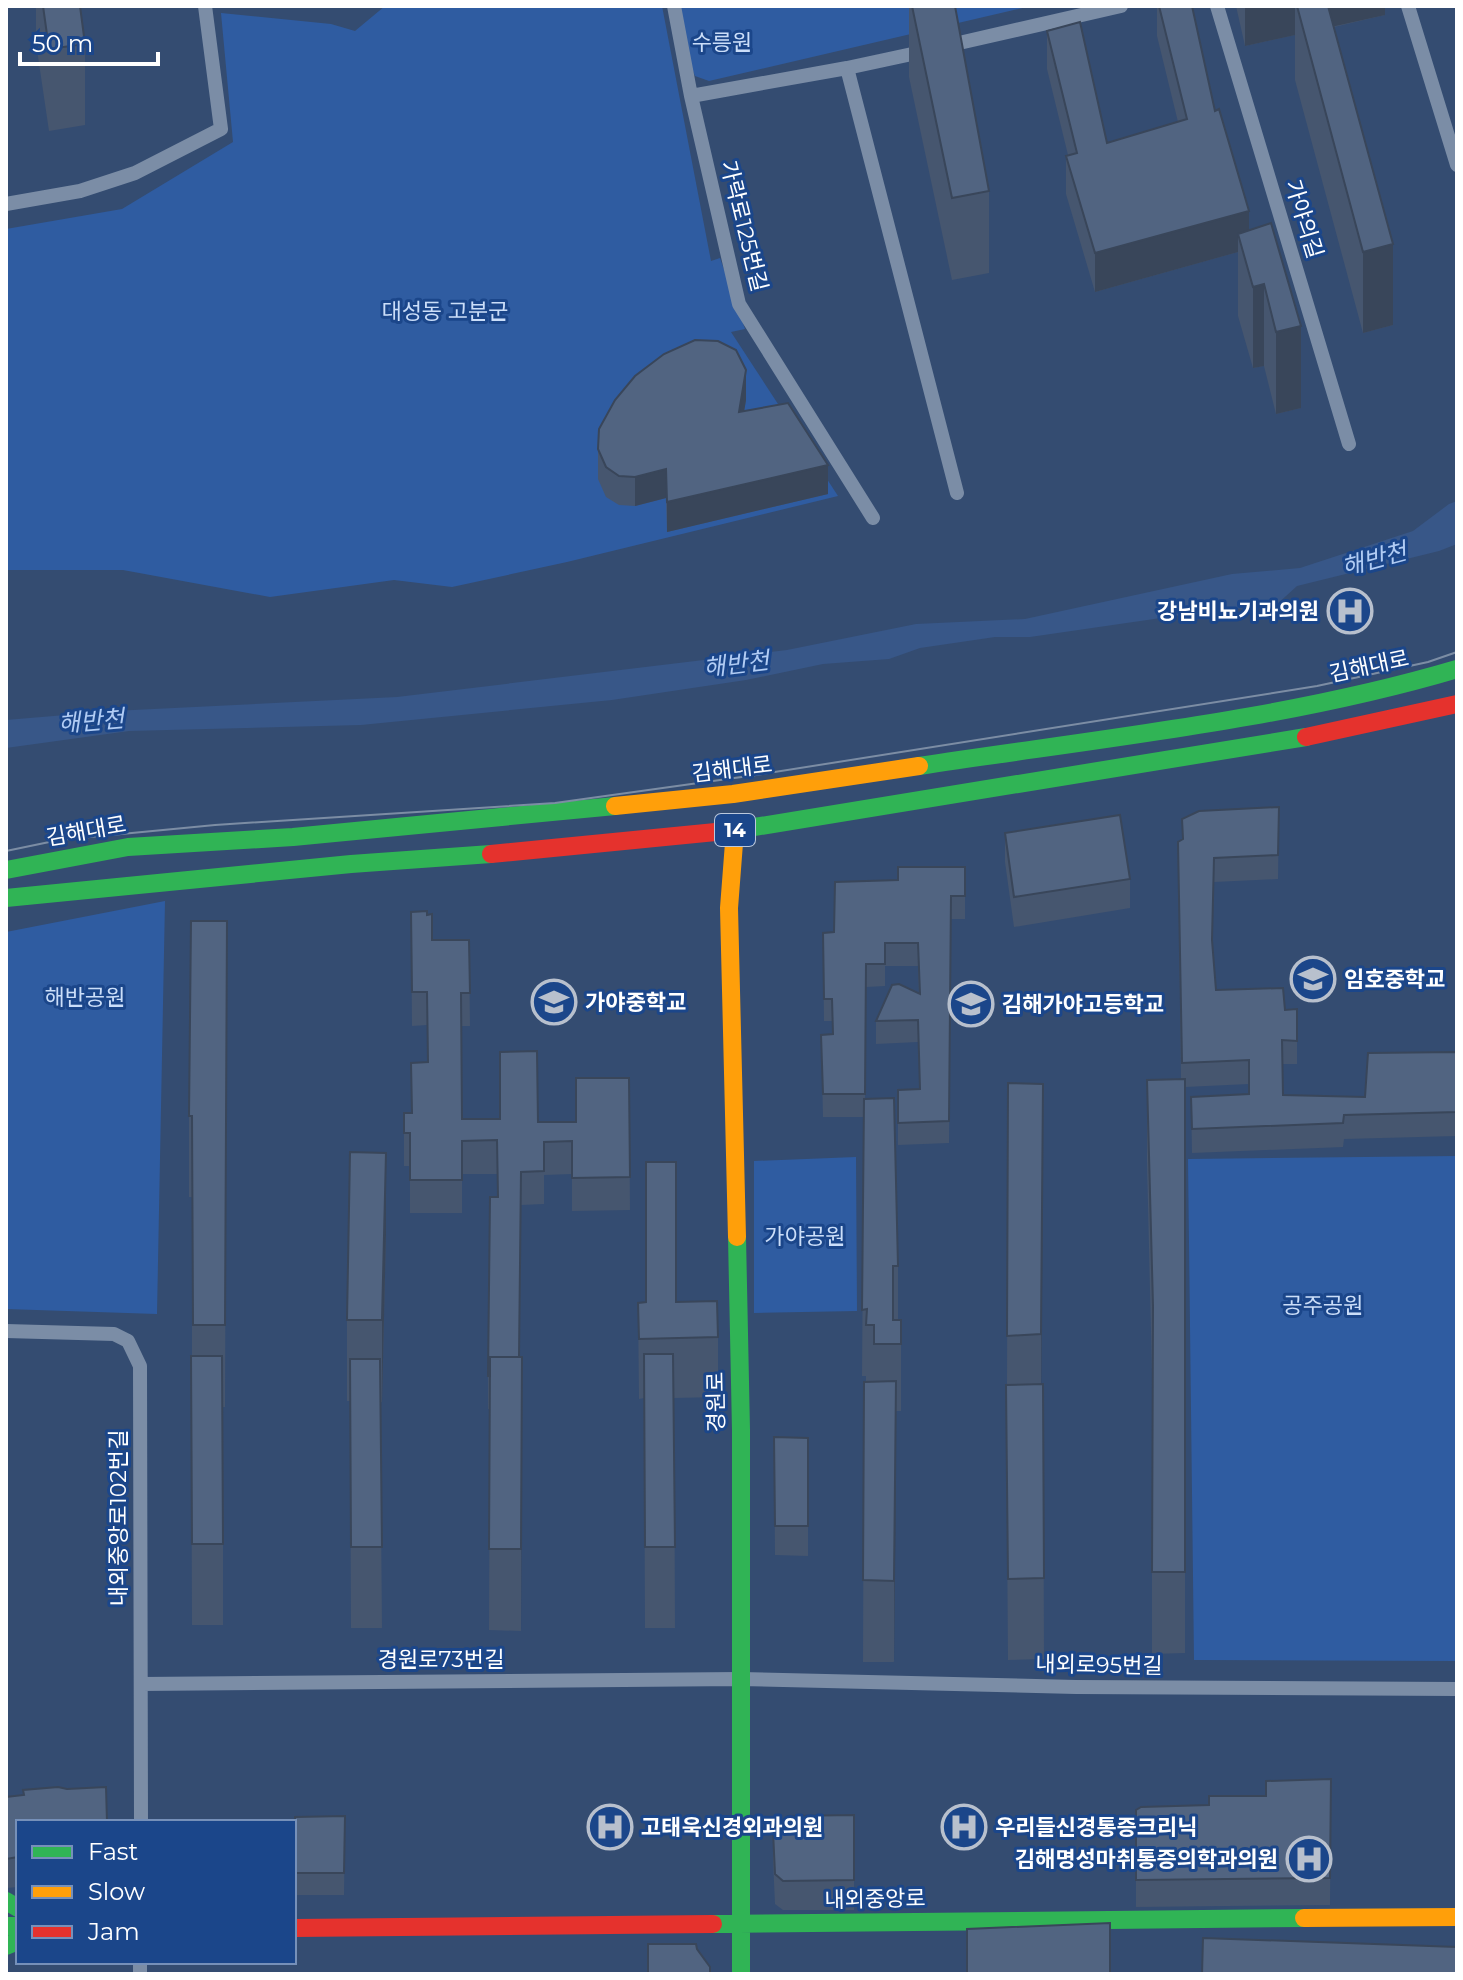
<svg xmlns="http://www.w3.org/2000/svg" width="1463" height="1980" font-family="Montserrat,'Noto Sans KR',sans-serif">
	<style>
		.green { fill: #2f5ca1 }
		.water { fill: #385788 }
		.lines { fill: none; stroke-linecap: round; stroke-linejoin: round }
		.street { stroke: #7b8da6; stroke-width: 14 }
		.fast { stroke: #30b455; stroke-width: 18 }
		.slow { stroke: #ff9f0a; stroke-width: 18 }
		.jam { stroke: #e5322d; stroke-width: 18 }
		.tram { stroke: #7c8da4; stroke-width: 2 }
		.wall { fill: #46566f }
		.shaded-wall { fill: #39465a }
		.building { fill: #516481; stroke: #39465a; stroke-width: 2 }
		.labels { text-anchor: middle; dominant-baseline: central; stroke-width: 6; stroke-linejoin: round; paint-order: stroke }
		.shield { fill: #1b468a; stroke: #bbc8dc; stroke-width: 2 }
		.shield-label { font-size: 20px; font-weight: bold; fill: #fff }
		.park-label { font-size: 22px; fill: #cbdef9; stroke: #1b468a }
		.street-label { font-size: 22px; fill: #fff; stroke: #1b468a }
		.poi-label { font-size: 22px; font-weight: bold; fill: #fff; stroke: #1b468a; text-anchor: start }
		.water-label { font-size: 24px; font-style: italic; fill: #b1ccf4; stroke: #1b468a }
	</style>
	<rect width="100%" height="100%" fill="#344c71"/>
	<path class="green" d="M385,6H662L711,261L720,258L745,329L731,332L838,496L567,562L452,587L394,580L270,597L123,570H6V229L122,209L233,142L221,13L331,24L355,31Z
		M679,6H1031L709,81L695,76L688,59Z
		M165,901L157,1314L6,1309V932Z
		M1457,1156V1661L1194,1660L1188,1159Z
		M856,1157L857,1311L754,1313V1161Z"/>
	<path class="water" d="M1457,501V544L1439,551L1297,586L1275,606L1216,610L1030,637H995L920,648L889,659L823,664L746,680L612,700L361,725L129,731L6,748V720L113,711L397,697L787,650L916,624L1025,619L1232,574L1300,568L1413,531L1449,504Z"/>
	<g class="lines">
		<path class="street" d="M674,6L691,96L739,304L873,518
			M1217,6L1349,444
			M1408,6L1457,165
			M946,46L1121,6
			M847,68L957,493
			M691,96L847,68L926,51
			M6,204L80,191L135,173L221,129L205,6
			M6,1331L114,1334L128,1341L140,1366L141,1822
			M141,1684L740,1679L1076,1687L1457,1689
			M140,1974V1962"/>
		<path class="fast" d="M919,766C1096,739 1285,720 1457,669
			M736,830L1306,737
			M6,870L128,847L293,837L615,806
			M6,898L351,864L491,854
			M737,1237L741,1430V1974
			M6,1901L18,1908
			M713,1924L1304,1918
			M6,1926H18
			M6,1946L18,1941"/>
		<path class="slow" d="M615,806L733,794L919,766
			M735,830L729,908L737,1237
			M1304,1918L1457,1917"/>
		<path class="jam" d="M1306,737L1457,704
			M491,854L736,830
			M294,1928L713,1924"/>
		<path class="tram" d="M6,851L59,840L215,825L555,803L756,775L1317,686L1428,662L1457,652"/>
	</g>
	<path class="wall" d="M36,6H80L85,44V125L49,131L36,43Z
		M909,6H955L989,191V273L952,280L909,77Z
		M1157,6H1192L1215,111L1301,408L1276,414L1264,366L1253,368L1238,316V252L1095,292L1066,194V156L1068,155L1047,69V31L1107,143L1178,122L1157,36Z
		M1236,6H1385V15L1334,27L1393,325L1363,333L1295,80V35L1245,46Z
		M746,400L744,411L828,494L667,532L666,498L635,506L619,505L606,497L598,479V449Z
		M1279,807L1278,879L1214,882L1212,946L1216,990L1285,1010L1297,1009V1064H1282L1283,1095L1365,1097L1457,1052V1136L1344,1139L1343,1147L1192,1153L1191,1097L1249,1094V1084L1185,1087V1653L1152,1654V1375L1147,1162V1080L1181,1079L1178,842L1182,840V819Z
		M1005,833L1130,879V908L1014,927L1005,862Z
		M965,867V919H951L949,1143L898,1145V1090L920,1089L918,1042L876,1044V1021L919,994L918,966H885V986L866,987L865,1098L898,1266V1320H901V1411H896L894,1662H863L864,1382H866V1376H862L864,1117H823L821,1035L833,1034L832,1021H824L823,933L834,932L898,880Z
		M411,912L432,940H469L470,1026H461L462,1119L538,1122H576L629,1078L630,1210L572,1211V1174L544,1175V1204L521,1205L519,1357H522L521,1631L489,1630L490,1409H488V1376L498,1197L497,1174H462V1213H410V1166H404V1113H411L427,1062V1025L412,1026Z
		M227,921L225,1407H223V1625H192L191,1356H192V1197H189V1116Z
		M1008,1083L1043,1165L1041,1384H1043L1044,1659L1008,1660L1006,1385H1007Z
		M386,1234L382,1402H380L382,1628H351L350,1401H347V1320Z
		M646,1302H676L718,1337V1397L674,1398L675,1628H645L644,1398L639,1399L638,1303Z
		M774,1437L808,1438V1556L775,1555Z
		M1331,1779L1330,1905L1136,1907V1810L1209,1805L1266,1796Z
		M23,1790L107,1822H18V1887L6,1888V1797L23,1795Z
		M854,1815V1910H783L775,1904L773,1860V1831Z
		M345,1816L344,1895H294L295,1817Z"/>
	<path class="shaded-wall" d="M1245,6H1295V35L1245,46Z
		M1297,6H1385V15L1304,33Z
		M1249,211V249L1238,234V252L1095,292V253Z
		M1393,244V325L1363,333V252Z
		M1264,284V366L1253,368V287Z
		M1301,326V408L1276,414V332Z
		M746,370V400L739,442V412Z
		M828,465V494L667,532V502Z
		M666,469V498L635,506V477Z
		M1043,1084V1165L1041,1416V1334Z
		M386,1153V1234L382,1402V1320Z
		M896,1381V1462L894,1662V1581Z
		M522,1438L521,1631V1549Z"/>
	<path class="building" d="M43,6H80L85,44L49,49Z
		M912,6H955L989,191L952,198Z
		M1159,6H1192L1215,111L1219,109L1249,211L1095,253L1066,156L1077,153L1047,31L1080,22L1107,143L1187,119Z
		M1297,6H1328L1393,244L1363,252Z
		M1271,223L1301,326L1276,332L1264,284L1253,287L1238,234Z
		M695,340L718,341L736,350L746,370L739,412L788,403L828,465L667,502L666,469L635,477L619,476L606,467L598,449L599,429L615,400L635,376L664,354Z
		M1279,807L1278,855L1214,858L1212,940L1216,990L1283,988L1285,1010L1297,1009V1041L1282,1040L1283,1095L1365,1097L1368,1053L1457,1052V1112L1344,1115L1343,1123L1192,1129L1191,1097L1249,1094V1060L1182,1063L1178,842L1183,839L1182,819L1199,811Z
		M1120,815L1130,879L1014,897L1005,833Z
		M898,867H965V896H951L949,1121L898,1123V1090L920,1089L918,1020L876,1021L892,985L899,984L920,994L918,943H885V964H866L865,1094H823L821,1035L833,1034L832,999H824L823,933L834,932L835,882L898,880Z
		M427,911V915L432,914V940H469L470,993H461L462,1119H500V1052L537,1051L538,1122H576V1078H629L630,1177L572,1178V1141L544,1142V1171L521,1172L519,1357H490V1376H488L490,1197H498L497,1140L462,1141V1180H410V1133H404V1113H412L411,1063L428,1062L427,992H412L411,912Z
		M191,921H227L225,1325H193L192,1116H189Z
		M1185,1079V1572H1152L1153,1306L1147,1080Z
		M1008,1083L1043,1084L1041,1334L1007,1336Z
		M894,1098L898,1266H893V1320H901V1344H874V1325H866L867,1309L862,1310L864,1099Z
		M350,1152L386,1153L382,1320H347Z
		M646,1162H676V1302L717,1301L718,1337L639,1339L638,1303L646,1302Z
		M644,1354H673L675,1547H645Z
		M191,1356H222L223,1544H192Z
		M490,1357H522L521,1549H489Z
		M350,1359H380L382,1547H351Z
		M896,1381L894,1581L863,1580L864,1382Z
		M1043,1384L1044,1578L1008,1579L1006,1385Z
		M774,1437L808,1438V1526H775Z
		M1331,1779L1330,1878L1136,1880V1810L1141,1807L1209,1805V1796H1266V1781Z
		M58,1787L67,1789L106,1787L107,1822H18V1857L6,1859V1797L24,1795L23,1790Z
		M854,1815V1880L783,1881L775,1874L773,1831L788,1816Z
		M345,1816L344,1873H294L295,1817Z
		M1110,1923V1974H967V1929Z
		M1203,1938L1457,1947V1974H1202Z
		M648,1944H696L697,1949L710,1967V1974H648Z"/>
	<defs>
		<g id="hospital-ring" transform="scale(2.3)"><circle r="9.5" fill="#1b468a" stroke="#b8c0cd" stroke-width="1.5"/><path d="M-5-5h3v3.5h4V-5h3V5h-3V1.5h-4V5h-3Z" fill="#b8c0cd"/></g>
		<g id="school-ring" transform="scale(2.3)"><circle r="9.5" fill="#1b468a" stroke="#b8c0cd" stroke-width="1.5"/><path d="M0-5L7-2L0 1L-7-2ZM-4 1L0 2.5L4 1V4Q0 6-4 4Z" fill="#b8c0cd"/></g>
	</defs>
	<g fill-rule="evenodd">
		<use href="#hospital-ring" x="1350" y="611"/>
		<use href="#school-ring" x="1313" y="979"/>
		<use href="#school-ring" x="554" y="1002"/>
		<use href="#school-ring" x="971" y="1004"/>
		<use href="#hospital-ring" x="610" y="1827"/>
		<use href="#hospital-ring" x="964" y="1827"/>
		<use href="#hospital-ring" x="1309" y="1859"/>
	</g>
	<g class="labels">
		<rect class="shield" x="715" y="814" width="40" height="32" rx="6"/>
		<g class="shield-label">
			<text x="735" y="830">14</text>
		</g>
		<g class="park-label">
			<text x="722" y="42">수릉원</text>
			<text x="445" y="311">대성동 고분군</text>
			<text x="85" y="997">해반공원</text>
			<text x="805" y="1236">가야공원</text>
			<text x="1323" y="1305">공주공원</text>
		</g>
		<g class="street-label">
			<text transform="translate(1304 219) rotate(73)">가야의길</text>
			<text transform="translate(744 226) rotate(76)">가락로125번길</text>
			<text transform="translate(1369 666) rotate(-12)">김해대로</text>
			<text transform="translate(732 769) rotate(-7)">김해대로</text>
			<text transform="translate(86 831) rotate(-10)">김해대로</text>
			<text transform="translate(716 1402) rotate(-91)">경원로</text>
			<text transform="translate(118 1518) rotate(-90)">내외중앙로102번길</text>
			<text x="441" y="1659">경원로73번길</text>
			<text transform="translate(1099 1665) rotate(1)">내외로95번길</text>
			<text transform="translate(875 1899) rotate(-1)">내외중앙로</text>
		</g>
		<g class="poi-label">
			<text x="1319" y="611" text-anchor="end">강남비뇨기과의원</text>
			<text x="1344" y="979">임호중학교</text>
			<text x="585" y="1002">가야중학교</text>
			<text x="1002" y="1004">김해가야고등학교</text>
			<text x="641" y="1827">고태욱신경외과의원</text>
			<text x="995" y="1827">우리들신경통증크리닉</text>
			<text x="1278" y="1859" text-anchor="end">김해명성마취통증의학과의원</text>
		</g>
		<g class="water-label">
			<text transform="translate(1374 559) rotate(-15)">해반천</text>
			<text transform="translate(736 664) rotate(-7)">해반천</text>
			<text transform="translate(91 721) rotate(-5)">해반천</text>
		</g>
	</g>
	<rect width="1463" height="1980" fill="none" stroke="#ffffff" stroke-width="16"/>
	<rect x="16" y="1820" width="280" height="144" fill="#1b468a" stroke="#7690b9" stroke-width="2"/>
	<rect x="32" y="1846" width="40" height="12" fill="#30b455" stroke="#7690b9" stroke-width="2"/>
	<text x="88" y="1860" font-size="24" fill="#ffffff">Fast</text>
	<rect x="32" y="1886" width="40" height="12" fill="#ff9f0a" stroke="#7690b9" stroke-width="2"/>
	<text x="88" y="1900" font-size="24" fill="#ffffff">Slow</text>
	<rect x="32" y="1926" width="40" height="12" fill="#e5322d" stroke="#7690b9" stroke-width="2"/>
	<text x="88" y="1940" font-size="24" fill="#ffffff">Jam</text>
	<path d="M20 52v12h138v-12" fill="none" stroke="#ffffff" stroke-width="4"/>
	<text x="32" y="52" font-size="24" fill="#ffffff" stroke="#1b468a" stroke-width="6" paint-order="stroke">50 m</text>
</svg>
